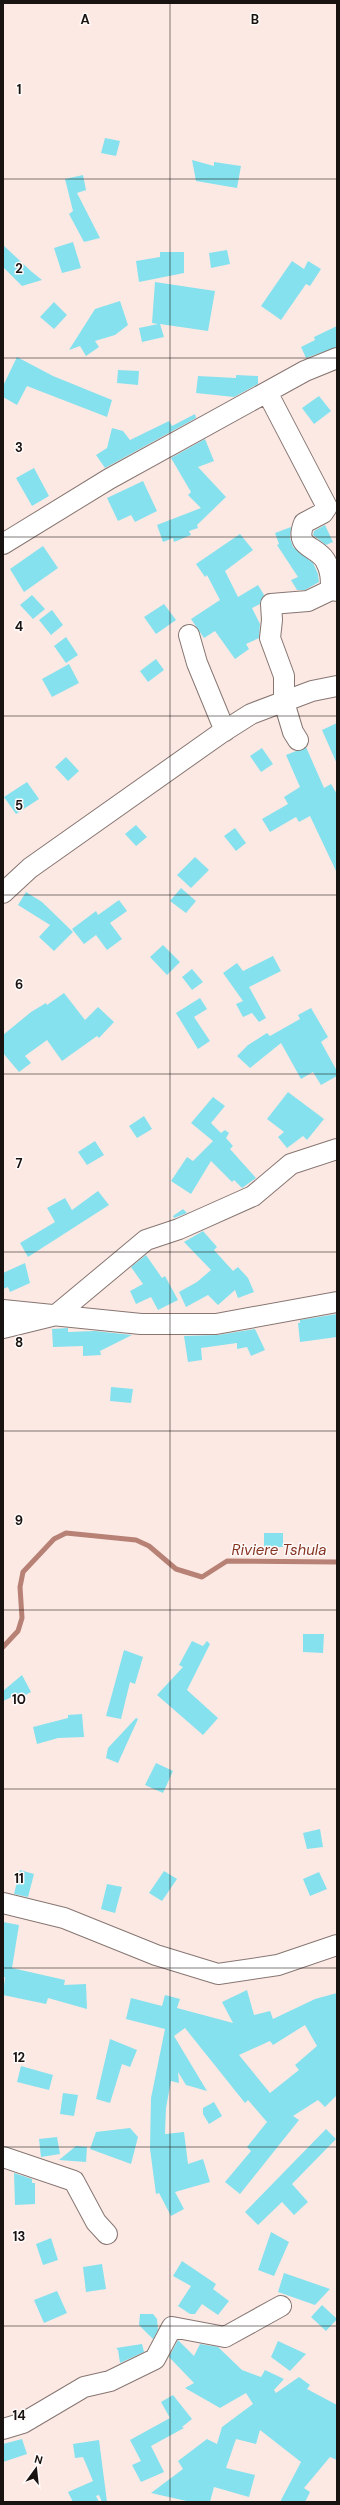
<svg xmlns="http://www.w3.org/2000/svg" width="340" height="2505" font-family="'DM Sans',sans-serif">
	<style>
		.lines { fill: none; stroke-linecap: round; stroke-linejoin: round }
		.stream { stroke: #b78275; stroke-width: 5 }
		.building { fill: #85e1ed; fill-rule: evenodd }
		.minor-casing { stroke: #877672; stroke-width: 22 }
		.minor { stroke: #fff; stroke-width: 20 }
		.grid { fill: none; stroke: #181210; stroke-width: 1; stroke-opacity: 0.55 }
		.labels { text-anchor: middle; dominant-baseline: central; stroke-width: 3; stroke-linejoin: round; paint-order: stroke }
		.water-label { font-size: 15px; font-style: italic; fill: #873321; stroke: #fefaf9 }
		.grid-label { font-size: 13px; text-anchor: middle; font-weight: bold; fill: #181210; stroke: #fefaf9; stroke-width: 3; stroke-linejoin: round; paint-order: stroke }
	</style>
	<rect width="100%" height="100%" fill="#fce9e4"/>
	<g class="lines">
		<path class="stream" d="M3,1647L18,1631L22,1618L20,1587L23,1572L54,1539L66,1533L136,1540L149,1546L176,1569L202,1577L227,1561L337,1562"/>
	</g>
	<path class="building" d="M105,138L120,141L116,156L101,153Z
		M192,160L214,166V162L241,166L237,188L196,181Z
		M83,175L86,190L77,193L100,238L84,242L69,214L73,211L65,179Z
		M73,242L81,268L62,273L54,248Z
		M3,245L32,272L42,280L22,286L3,267Z
		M227,250L230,264L211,268L209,253Z
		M160,252H184V273L139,282L136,261L160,257Z
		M292,261L304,269L308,261L321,269L310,286L306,284L281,320L261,306Z
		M155,282L215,291L208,331L160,324L164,337L142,342L139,328L158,324L152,323Z
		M120,301L128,325L115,335L95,341L99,347L86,356L80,346L69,350L95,309Z
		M54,302L67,315L54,329L40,317Z
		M337,326V347L306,358L301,347L315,340L314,337Z
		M17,357L53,376L112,400L107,417L27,386L17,405L3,397V386Z
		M118,370L139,371L138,385L117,383Z
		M236,375L258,376V384L234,397L196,393L198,376L236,378Z
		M319,396L331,411L314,424L302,408Z
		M195,414L196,418L105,468L96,455L107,448L112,428L123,431L130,440L169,421L172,426Z
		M205,439L214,461L198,467L226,497L197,525L198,528L189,531L191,535L174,542L173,538L163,542L157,525L201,508L188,495L191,492L171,458Z
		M34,468L49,496L32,506L16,478Z
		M143,481L157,511L135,522L131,515L118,521L107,498Z
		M325,525L333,542L326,545L313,535L314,531Z
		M291,527L290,538L293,547L313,563L318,574L319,582L305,590H297L291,580L298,577L277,545L279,544L275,533Z
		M240,534L253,550L225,571L238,597L258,585L264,595L260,604L252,608L260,624L259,638L246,644L249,649L235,659L215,631L204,638L191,619L220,600L207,575L205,577L196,564Z
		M43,546L58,568L24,592L10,569Z
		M32,595L45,609L33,619L20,605Z
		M164,604L176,620L156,634L144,617Z
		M52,610L63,625L51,635L39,620Z
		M66,637L78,655L66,663L54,646Z
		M156,659L164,670L148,682L140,671Z
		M69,664L79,683L52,697L42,679Z
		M337,723V764L322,730Z
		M306,747L324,788L331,784L337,794V873L310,816L299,822L296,817L270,832L262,819L288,804L284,797L300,787L286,755Z
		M262,748L273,764L261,772L250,756Z
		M66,757L79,771L68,781L55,767Z
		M27,782L39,799L16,814L4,797Z
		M136,825L147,837L136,846L125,834Z
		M235,828L246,843L236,851L224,836Z
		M195,857L209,870L191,888L177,875Z
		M181,888L196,901L186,913L170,901Z
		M26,892L42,902L73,932L54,951L39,937L50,925L18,905Z
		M119,900L127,911L110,923L122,939L107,950L96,935L84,944L72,929L96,911L98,915Z
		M163,945L180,962L167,975L150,957Z
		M273,956L281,971L249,987L266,1018L259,1022L252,1013L243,1017L236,1004L243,1001L223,973L237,963L243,971Z
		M192,969L203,982L192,990L182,977Z
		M64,993L85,1020L98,1007L114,1022L99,1038L97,1036L62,1061L47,1040L25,1056L31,1063L19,1072L3,1053V1035L31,1012L46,1003L47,1005Z
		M200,998L207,1009L194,1017L210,1041L198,1049L176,1013Z
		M311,1008L328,1037L321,1042L337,1071V1076L321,1085L313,1072L301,1079L281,1043L250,1068L237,1056L248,1045L267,1033L270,1036L300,1019L298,1015Z
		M288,1092L324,1119L307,1140L303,1136L287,1148L278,1137L284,1132L267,1119Z
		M213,1097L225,1106L211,1123L221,1133L225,1130L229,1133L226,1138L233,1146L230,1149L256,1178L242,1188L234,1180L232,1182L211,1161L191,1194L171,1181L187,1157L193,1161L213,1141L191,1123Z
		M144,1116L152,1129L137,1138L129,1126Z
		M95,1141L104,1155L87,1165L78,1152Z
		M98,1191L109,1205L28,1257L20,1243L55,1222L47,1208L65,1198L72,1210Z
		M183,1209L187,1213L174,1218L173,1216Z
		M203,1231L217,1247L214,1250L233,1271L238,1267L248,1278L254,1292L238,1298L235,1290L218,1305L208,1295L186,1307L179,1292L197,1282L211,1270L184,1242Z
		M146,1255L162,1278L165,1276L178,1300L158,1310L151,1297L136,1304L130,1291L143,1284L131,1267Z
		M25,1263L30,1283L10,1292L8,1287L3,1289V1273Z
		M337,1314V1337L300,1342L298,1323H300V1320Z
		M68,1328V1332L95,1331L132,1335L100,1351L101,1355L83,1356V1346L53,1347L52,1329Z
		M255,1329L265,1350L251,1356L247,1347L237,1349V1343L201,1348L202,1360L188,1362L184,1336L218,1335Z
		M111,1387L133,1389L131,1403L110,1401Z
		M264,1533H283V1547H264Z
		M303,1634H324L323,1653L303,1652Z
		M192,1641L203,1646L207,1641L210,1644L187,1690L218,1718L203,1735L157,1695L183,1667L179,1665Z
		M124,1650L143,1657L135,1684L130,1682L121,1719L106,1716Z
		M22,1675L31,1692L16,1700L14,1696L3,1701V1691Z
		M82,1714L84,1737L58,1738L37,1744L33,1727L68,1718V1715Z
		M136,1718L138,1719L118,1763L106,1758L108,1748Z
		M156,1763L173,1771L163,1793L145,1785Z
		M320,1829L323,1847L307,1849L303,1833Z
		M20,1870L34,1874L28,1897L14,1894Z
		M164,1871L177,1879L162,1901L149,1893Z
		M319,1872L327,1889L310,1896L303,1879Z
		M107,1884L122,1887L115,1913L101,1909Z
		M3,1922L19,1925L12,1968L65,1980L64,1985L86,1984L87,2009L48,1998L46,2004L3,1995L5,1977H3Z
		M247,1990L254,2015L270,2011L273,2019L315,1999L337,1993V2095L325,2107L318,2100L293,2116L299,2120L240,2194L225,2182L251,2151L247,2147L267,2122L248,2100L245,2103L185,2028L174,2036L207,2091L186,2085L178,2072L179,2083L171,2081L166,2108L165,2134L184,2132L188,2164L203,2159L210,2182L175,2192L184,2209L171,2216L159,2193L156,2194L150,2149L151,2098L165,2029L126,2019L131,1998L162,2006L165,1995L180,1999L177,2008L233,2023L222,2002ZM305,2025L317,2046L295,2065L299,2070L270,2093L239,2055L270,2041L273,2045Z
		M110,2039L137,2050L130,2067L122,2064L110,2103L96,2099Z
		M21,2066L53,2075L49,2090L17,2082Z
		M63,2093L78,2095L74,2116L60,2114Z
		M214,2102L222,2116L209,2124L203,2114V2108Z
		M130,2128L138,2137L131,2164L90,2149L96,2132Z
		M326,2129L336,2139L292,2184L308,2202L294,2215L282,2202L258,2225L245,2212Z
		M57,2137L60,2154L41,2157L39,2139Z
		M76,2146L87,2147L86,2162L59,2160Z
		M14,2173L32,2179V2183H35V2204L15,2205Z
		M271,2232L289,2242L274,2276L258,2270Z
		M51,2238L58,2260L43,2265L36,2244Z
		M182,2261L216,2284L213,2289L229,2301L218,2315L202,2304L195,2314H190L178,2306L191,2286L173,2276Z
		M102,2264L106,2289L86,2292L83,2267Z
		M284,2273L330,2289L315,2305L278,2292Z
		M57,2291L67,2313L44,2323L34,2300Z
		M322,2305L337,2319L326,2331L311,2317Z
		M140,2314H153L157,2319L158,2330L153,2339L139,2325Z
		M178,2340L194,2356L200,2344L218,2347L242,2370L261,2377L265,2370L284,2379L274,2390L276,2393L299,2377L310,2385L307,2389L337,2405V2460L330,2457L304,2488L310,2492L305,2502H280L301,2462L260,2430L256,2444L236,2439L226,2468L255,2475L249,2497L214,2487L210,2502H191L151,2493L183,2469L178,2461L207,2439L217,2444L222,2427L253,2404L246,2393L220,2408L185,2388L194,2383L169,2357Z
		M278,2341L306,2354L290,2371L271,2357Z
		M142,2344L144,2352L120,2363L118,2350L116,2348Z
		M173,2395L192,2419L182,2427L184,2428L151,2446L164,2472L141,2482L132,2465L141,2461L130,2440L170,2418L161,2402Z
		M22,2439L27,2454L3,2462V2444Z
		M99,2440L107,2502H102L99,2495L96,2496L99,2502H73L68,2492L93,2481L83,2457L75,2458L73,2444Z"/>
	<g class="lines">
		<g class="minor-casing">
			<path id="minor" d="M267,392L327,507L323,513L304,523C294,548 315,545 325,560C331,570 331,579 331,590L337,591
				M3,544L109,479L305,371L337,358
				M189,635L197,663L225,731
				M298,740L293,732L284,702V676L270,638L272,620L271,604L308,601L331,590
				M3,893L30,868L221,733L251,714L312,691L337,686
				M3,1310L141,1324H216L337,1302
				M3,1328L56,1315L146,1240L179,1229L253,1196L291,1164L337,1149
				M3,1903L64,1918L156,1955L218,1974L278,1965L337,1945
				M3,2157L74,2181L96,2222L107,2234
				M3,2429L23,2423L84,2387L110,2381L155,2359L172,2327L225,2337L281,2306"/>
		</g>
		<use href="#minor" class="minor"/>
	</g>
	<path class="grid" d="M170,3V2502M3,179H337M3,358H337M3,537H337M3,716H337M3,895H337M3,1074H337M3,1252H337M3,1431H337M3,1610H337M3,1789H337M3,1968H337M3,2147H337M3,2326H337"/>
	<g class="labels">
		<g class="water-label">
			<text x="279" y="1550">Riviere Tshula</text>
		</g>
	</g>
	<g class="grid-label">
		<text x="85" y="24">A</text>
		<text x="255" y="24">B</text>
		<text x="19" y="94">1</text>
		<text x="19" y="273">2</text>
		<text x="19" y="452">3</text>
		<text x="19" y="631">4</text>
		<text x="19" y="810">5</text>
		<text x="19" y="989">6</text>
		<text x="19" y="1168">7</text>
		<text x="19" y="1347">8</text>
		<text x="19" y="1525">9</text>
		<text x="19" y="1704">10</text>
		<text x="19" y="1883">11</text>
		<text x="19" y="2062">12</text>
		<text x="19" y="2241">13</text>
		<text x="19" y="2420">14</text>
	</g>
	<rect width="340" height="2505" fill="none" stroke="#181210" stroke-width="8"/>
	<g transform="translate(36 2469) rotate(15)" stroke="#fefaf9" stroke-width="3" paint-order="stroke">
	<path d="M0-3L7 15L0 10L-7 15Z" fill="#181210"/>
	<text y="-6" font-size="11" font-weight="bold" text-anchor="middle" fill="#181210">N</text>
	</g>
</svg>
